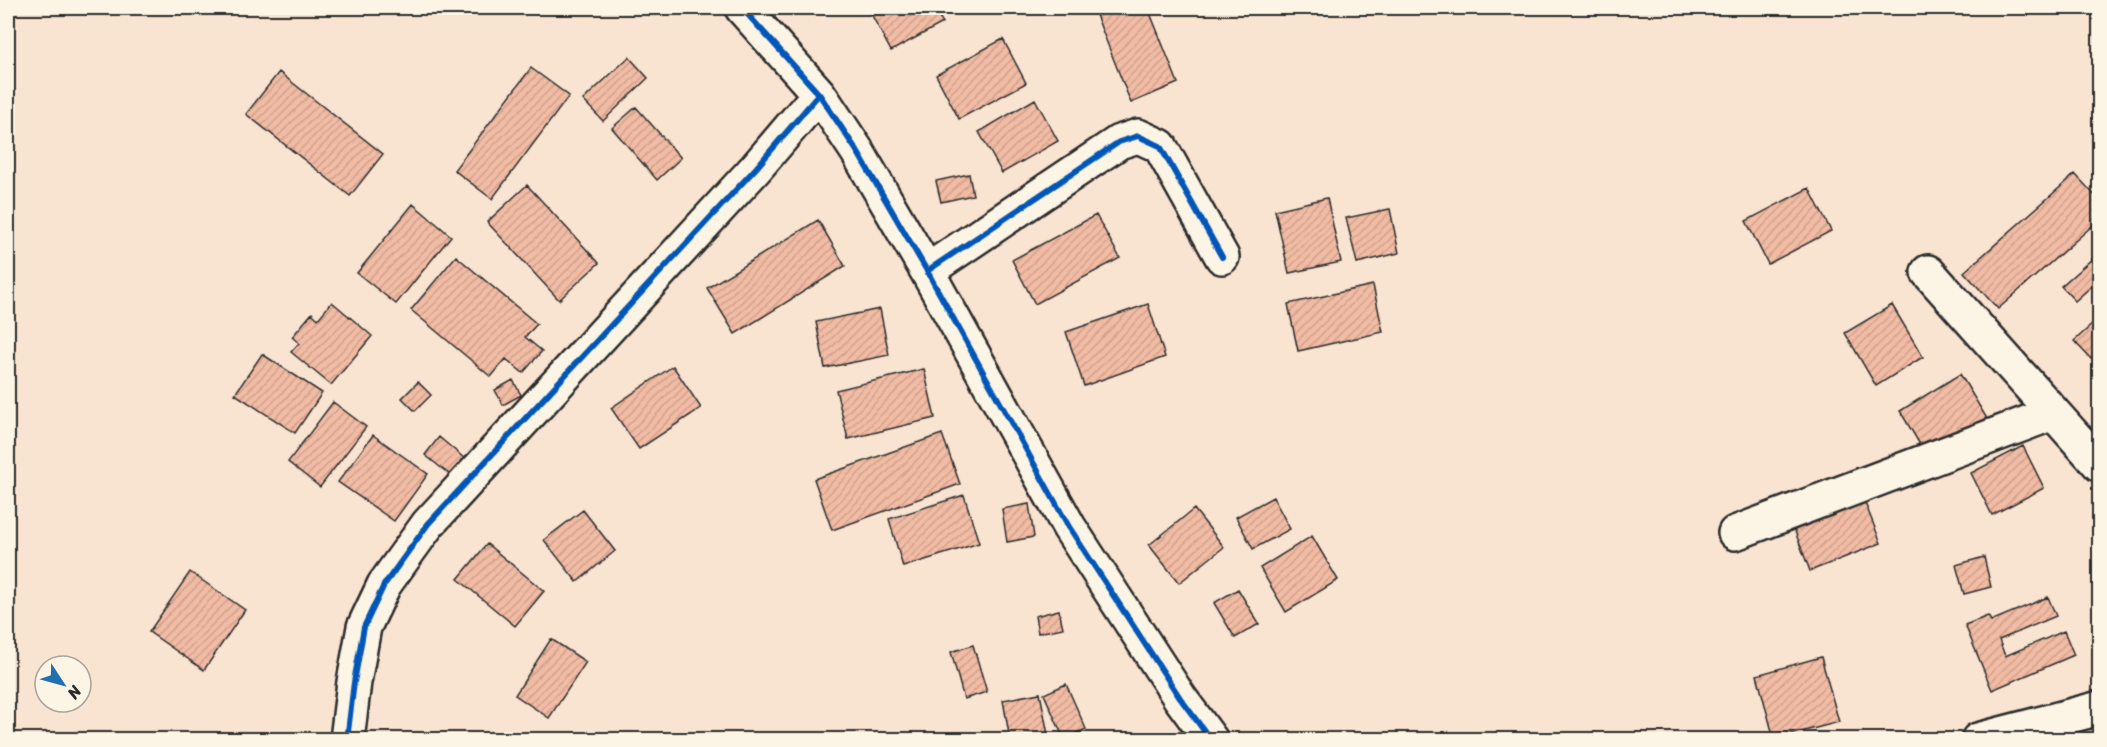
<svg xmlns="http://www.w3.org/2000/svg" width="2107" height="747" font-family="Sriracha,sans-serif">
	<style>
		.building { fill: url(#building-hatch); stroke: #2b2b2b; stroke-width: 1.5 }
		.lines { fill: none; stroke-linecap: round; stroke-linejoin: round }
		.minor-casing { stroke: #2b2b2b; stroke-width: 38 }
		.minor { stroke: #fcf5e5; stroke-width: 33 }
		.cycleway-casing { stroke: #fcf5e5; stroke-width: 10 }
		.cycleway { stroke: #0057b8; stroke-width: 6 }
	</style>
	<defs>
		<pattern id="building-hatch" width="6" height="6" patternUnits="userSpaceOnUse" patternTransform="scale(1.5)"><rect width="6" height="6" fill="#f1bba4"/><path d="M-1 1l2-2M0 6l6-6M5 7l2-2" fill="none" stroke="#cfa18d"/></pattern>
	</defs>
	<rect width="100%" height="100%" fill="#f9e4d2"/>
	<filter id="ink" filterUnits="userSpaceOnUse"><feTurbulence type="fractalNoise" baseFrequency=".0167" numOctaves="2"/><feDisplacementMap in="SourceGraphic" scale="12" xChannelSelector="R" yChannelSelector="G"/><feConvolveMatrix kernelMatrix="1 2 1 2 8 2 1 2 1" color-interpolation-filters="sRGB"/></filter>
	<g filter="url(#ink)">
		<path class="building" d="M868,8H934L943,23L891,51Z
			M1114,8H1148L1178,83L1131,103L1096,15Z
			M1003,39L1026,83L959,119L936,75Z
			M629,57L648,78L603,121L583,100Z
			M531,68L569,96L492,199L454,170Z
			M279,72L383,154L350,196L246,114Z
			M1035,99L1058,141L1002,173L979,132Z
			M636,107L681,158L657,180L612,128Z
			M969,174L973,195L941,202L936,181Z
			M2075,174L2100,201V219L1998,309L1964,272Z
			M527,185L599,263L559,300L487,222Z
			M1809,188L1831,231L1768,264L1746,221Z
			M1327,198L1341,262L1289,273L1275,210Z
			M413,204L451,236L396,304L357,273Z
			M1390,209L1399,253L1357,263L1346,218Z
			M1096,215L1120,258L1035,304L1012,260Z
			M818,220L845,266L735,334L707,288Z
			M2100,252V279L2075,301L2061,286Z
			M456,256L537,324L525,337L542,351L523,373L506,359L491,377L411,310Z
			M1373,285L1383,332L1298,351L1288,304Z
			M332,302L372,336L331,385L291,352L299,343L292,337L312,313L318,319Z
			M1148,304L1165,357L1084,386L1066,332Z
			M1892,305L1923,357L1876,386L1845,333Z
			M880,309L889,355L825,368L816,322Z
			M2095,322L2100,326V352L2091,359L2074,341Z
			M262,354L322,393L295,433L235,394Z
			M673,366L701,408L639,449L611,408Z
			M924,369L935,418L848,439L836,390Z
			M1960,374L1989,422L1928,458L1900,411Z
			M513,380L521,395L503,405L495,390Z
			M418,382L431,395L415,411L402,398Z
			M333,402L366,427L320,487L288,462Z
			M942,434L960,484L832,530L814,479Z
			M373,435L428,474L394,521L338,482Z
			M439,437L464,458L450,475L425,455Z
			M2023,446L2044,488L1992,515L1971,473Z
			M1861,493L1881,543L1810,571L1791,521Z
			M964,495L979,543L903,567L889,519Z
			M1273,497L1290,529L1253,549L1236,517Z
			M1029,504L1034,537L1007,542L1002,509Z
			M1194,509L1224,547L1179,583L1149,545Z
			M583,510L615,551L577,582L544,540Z
			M1312,536L1338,580L1286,612L1260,568Z
			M487,544L544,591L515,626L458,579Z
			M1984,557L1991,587L1964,594L1956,565Z
			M190,572L245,610L204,670L149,632Z
			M1238,589L1259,624L1235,638L1214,603Z
			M2048,597L2056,616L1999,640L2005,656L2064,631L2074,655L1992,690L1965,625L1988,616L1991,621Z
			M1059,610L1063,628L1038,633L1035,616Z
			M551,639L586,662L549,718L515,695Z
			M973,645L987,692L964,699L951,652Z
			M1821,657L1839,722L1774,739L1757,675Z
			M1066,684L1086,729L1064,739L1044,694Z
			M1040,693L1049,740H1010L1003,700Z"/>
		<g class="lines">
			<g class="minor-casing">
				<path id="minor" d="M742,8L819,94L857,151L927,271L1069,527L1180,698L1211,740
					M927,271L1119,142L1138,136L1160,146L1222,257
					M1928,272L2100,465
					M1735,533L2053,413
					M347,740L354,682L364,627L384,585L428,524L756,168L819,94
					M1978,740L2100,708"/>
			</g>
			<use href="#minor" class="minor"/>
			<g class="cycleway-casing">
				<path id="cycleway" d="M742,8L819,94L857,151L927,271L1069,527L1180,698L1211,740
					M927,271L1119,142L1138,136L1160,146L1222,257
					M347,740L354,682L364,627L384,585L428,524L756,168L819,94"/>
			</g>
			<use href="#cycleway" class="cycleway"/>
		</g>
	</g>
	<rect width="2107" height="747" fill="none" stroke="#fcf5e5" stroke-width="30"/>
	<rect x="15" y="15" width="2077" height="717" fill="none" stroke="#2b2b2b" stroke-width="2" filter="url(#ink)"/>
	<g transform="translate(63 684) rotate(126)"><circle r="28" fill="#fcf5e5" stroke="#a8a49b" stroke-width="1.5"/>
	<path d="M0-4.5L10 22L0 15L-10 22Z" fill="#1f6fb2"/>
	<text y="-9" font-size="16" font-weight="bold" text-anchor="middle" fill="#2b2b2b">N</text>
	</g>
</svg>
